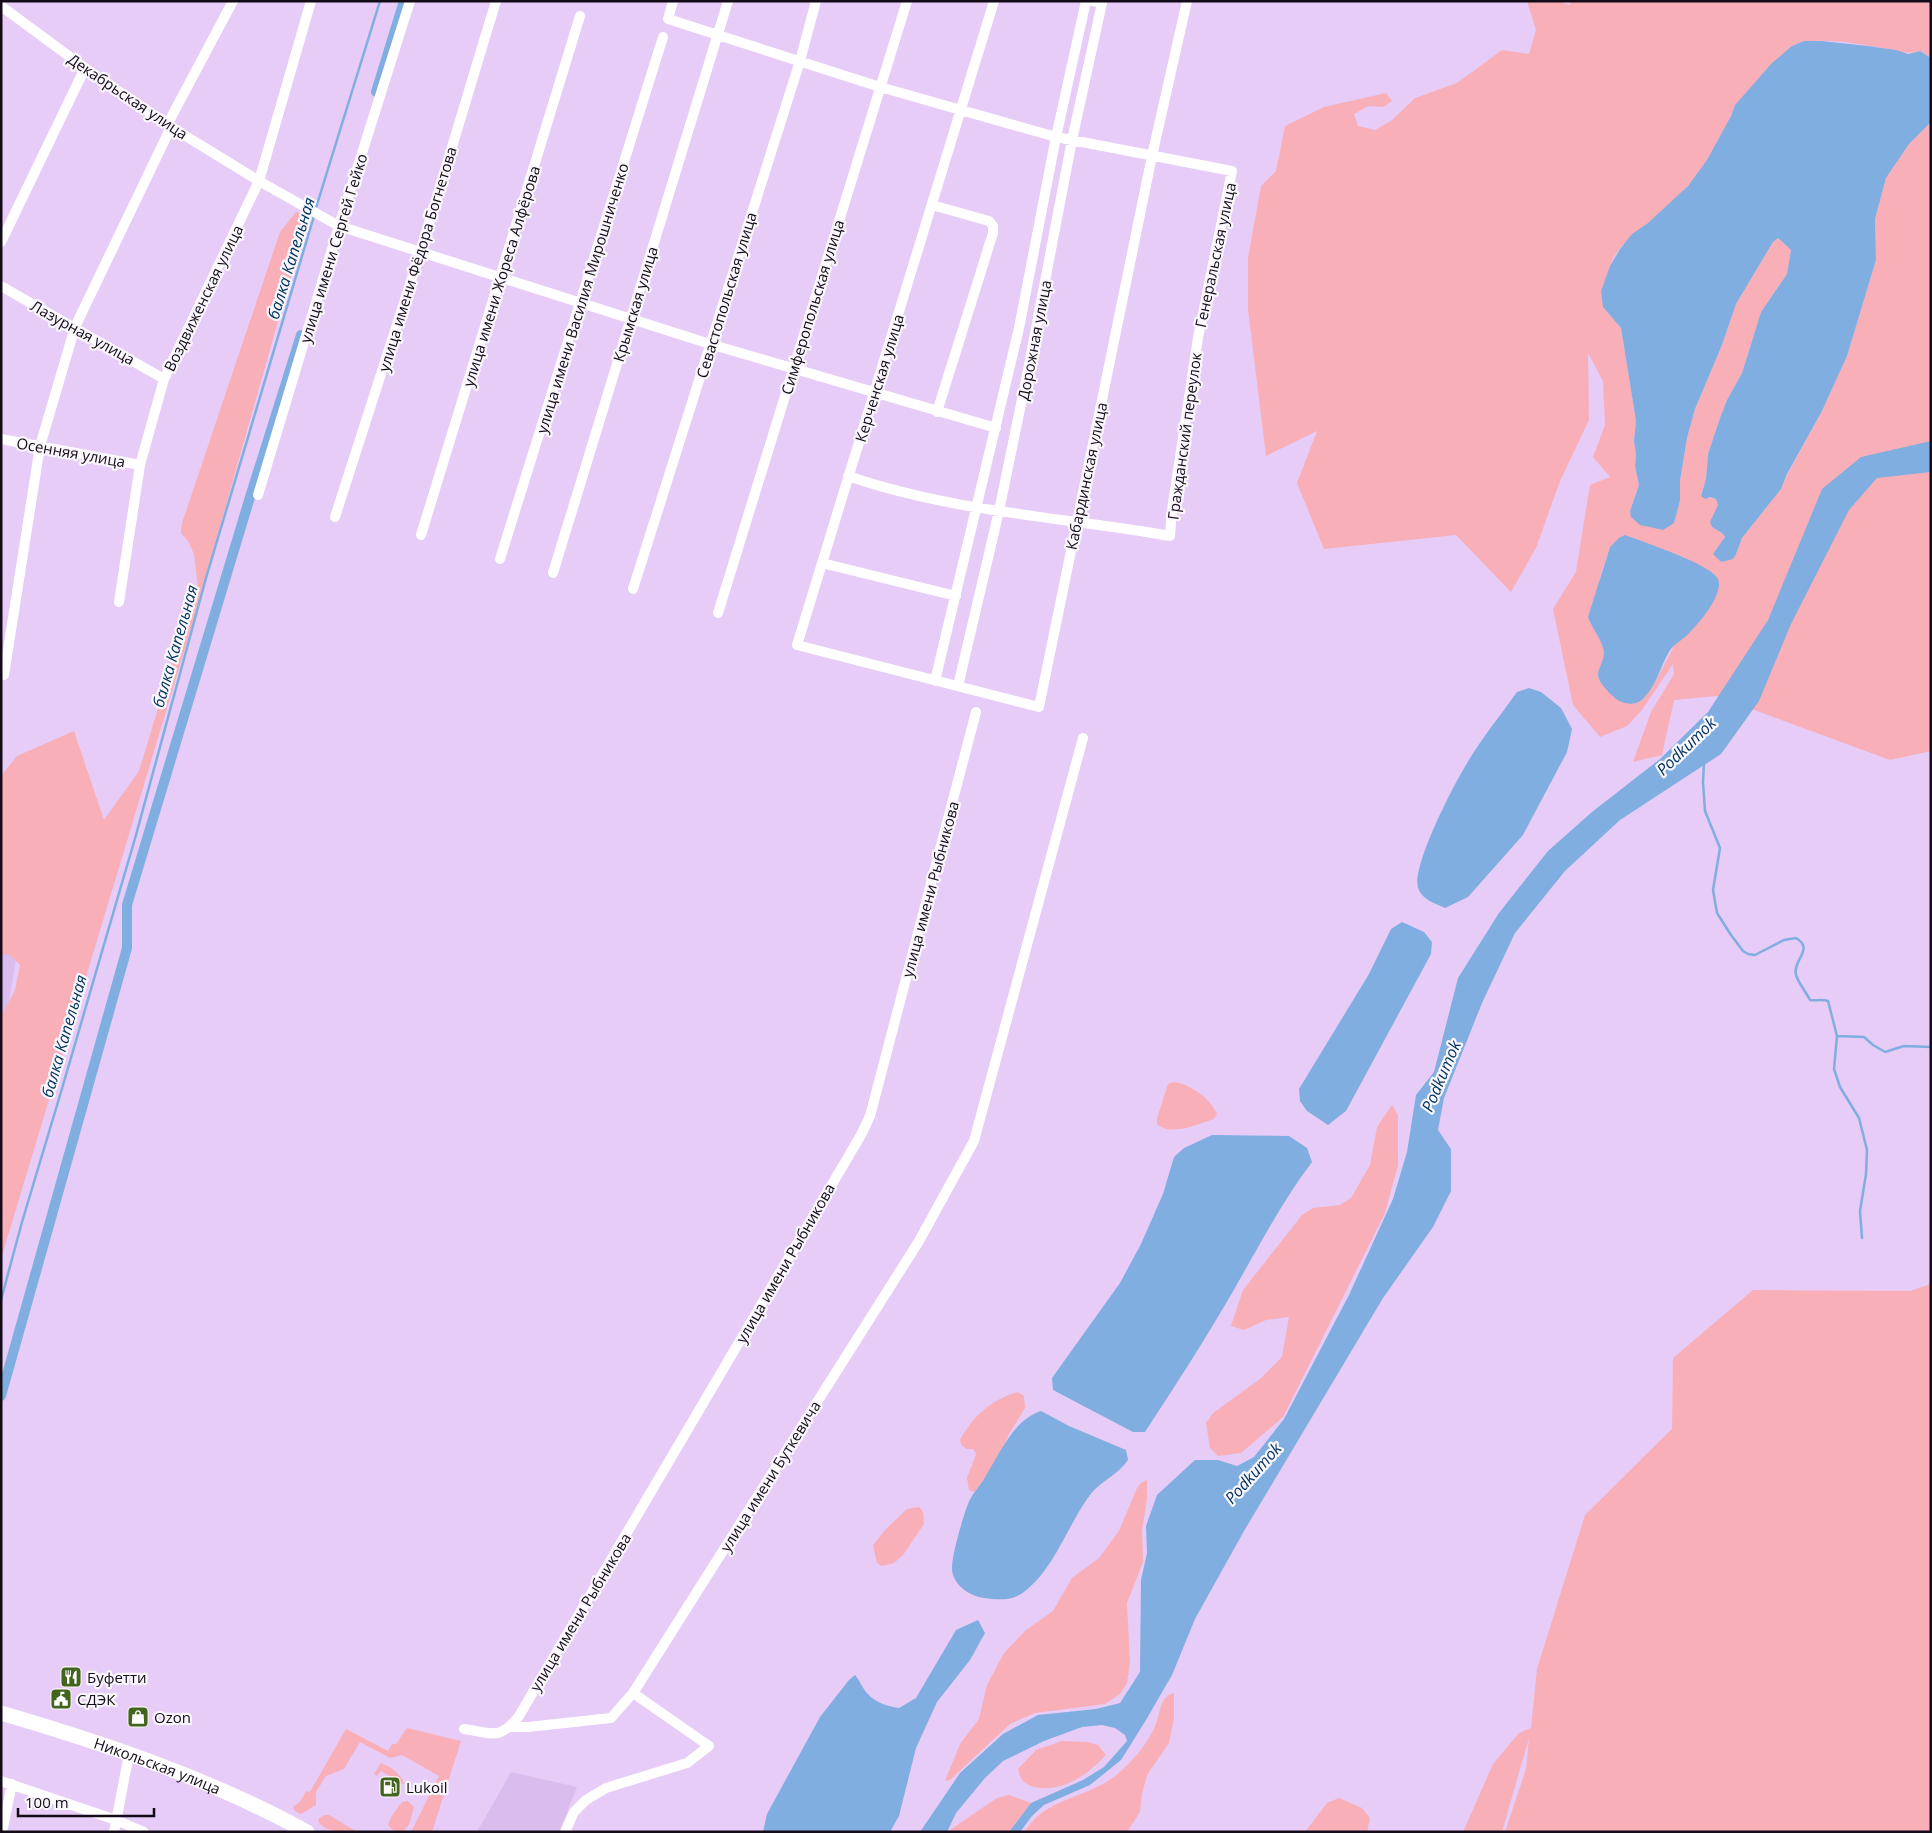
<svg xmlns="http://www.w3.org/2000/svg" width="1932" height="1833" font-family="'Open Sans',sans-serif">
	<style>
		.built { fill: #dabdee }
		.green { fill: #f9afb8; fill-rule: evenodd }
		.water { fill: #80aee1 }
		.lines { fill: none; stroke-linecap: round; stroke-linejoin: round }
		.stream { stroke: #80aee1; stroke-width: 2.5 }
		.canal { stroke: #80aee1; stroke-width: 10 }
		.street { stroke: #fff; stroke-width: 10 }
		.secondary { stroke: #fff; stroke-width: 15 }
		.labels { text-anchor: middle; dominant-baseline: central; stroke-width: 4.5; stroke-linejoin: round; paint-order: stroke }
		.street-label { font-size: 15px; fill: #140b19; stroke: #faf7fc }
		.poi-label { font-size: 15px; fill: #140b19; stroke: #faf7fc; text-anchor: start }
		.water-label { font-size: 16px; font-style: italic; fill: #003462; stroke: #faf7fc }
	</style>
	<rect width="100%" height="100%" fill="#e6ccf7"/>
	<path class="built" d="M1,905L24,908L1,1053Z
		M511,1772L577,1787L559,1832H477Z"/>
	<path class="green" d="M1527,1H1558L1570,5L1571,1H1931V58L1920,51C1904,55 1899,51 1883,48C1856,44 1817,35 1792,46L1735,105C1725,133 1708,165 1687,187C1675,199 1661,213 1648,223C1633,235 1617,247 1610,266C1605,278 1605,294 1603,307L1621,328L1636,421L1634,441L1636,454L1635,466L1639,485L1630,511L1674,523L1680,500V481L1687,438L1695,409L1722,345L1736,304L1773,242L1778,238L1791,250L1787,274L1761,312L1742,373L1727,400L1720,418L1708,454L1706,479L1701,496L1716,499L1718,505L1712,527L1722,533L1736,554L1742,538L1781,489L1787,475L1822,411L1847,356L1876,260L1875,219L1886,178L1909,144L1931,122V751L1890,760L1716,696L1674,700L1662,755L1633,762L1651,712L1674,674L1673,664L1642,710L1627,726L1600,737L1573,705L1553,609L1576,572L1590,485L1610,477L1593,457L1605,425L1603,381L1588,353L1589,420L1560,481L1536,548L1511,592L1456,535L1324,549L1297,483L1317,431L1266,456L1248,309V258L1261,186L1276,171L1285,126L1324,107L1386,93L1392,101L1383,107L1368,106L1354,114L1358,126L1375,130L1392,120L1415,98L1457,83L1502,50L1529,54L1536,30ZM1610,547L1673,648L1654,684L1642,700L1600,680C1597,671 1604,662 1604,652C1603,642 1595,631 1590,623L1601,574Z
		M296,212L308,215L193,622L1,1259V1017L15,990L20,965L11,956L1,953V776L17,756L74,731L104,820L139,771L175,653L198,587L194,554L188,541L181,533L182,523L280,232Z
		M1173,1082C1190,1084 1210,1098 1217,1114L1214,1119C1198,1124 1171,1137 1157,1124V1118L1168,1084Z
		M1392,1105L1398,1115V1165L1385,1213L1283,1417L1241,1453L1218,1456L1210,1448L1206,1423L1213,1413L1260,1379L1282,1357L1289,1317L1266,1320L1244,1330L1231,1326L1243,1290L1302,1215L1313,1208L1340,1205L1351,1198L1370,1165L1377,1127Z
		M1931,1284V1832H1505L1526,1769L1529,1738L1502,1832H1463L1493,1764L1519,1733L1531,1728L1537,1669L1585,1515L1672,1429L1673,1358L1753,1290L1910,1291Z
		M1018,1392L1024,1396L1025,1408L1009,1434L999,1457L975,1492L969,1490L967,1478L976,1454L973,1449H967L962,1446L960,1440C973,1416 992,1399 1018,1392Z
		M1147,1480V1499L1142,1530L1143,1562L1127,1603L1130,1663L1127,1683L1120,1694L1105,1704L1035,1713L1010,1724L950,1780L945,1781L960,1744L979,1719L987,1685L1004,1653L1026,1630L1053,1611L1072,1578L1099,1558L1119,1531L1137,1488L1141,1483Z
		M919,1507L923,1512L924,1524L903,1555L894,1563L882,1566L877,1563L873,1545L886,1529L907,1509Z
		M1174,1693V1718L1169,1743L1147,1775L1142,1794L1140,1812L1127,1832H1024C1030,1824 1037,1815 1046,1810C1070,1795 1100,1791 1121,1771C1135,1758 1149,1742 1156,1724C1160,1713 1160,1696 1174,1693Z
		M407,1728L461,1741L432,1832H411L439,1776L402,1755L390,1758L360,1742L344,1769L326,1776L316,1792V1805L301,1814L295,1811L293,1807L300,1802L306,1791L310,1792L346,1729L388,1751L392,1744H396Z
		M1062,1741L1087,1742L1098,1745L1106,1755C1088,1775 1059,1795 1031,1786C1023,1783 1019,1777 1018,1769L1036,1750Z
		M381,1763C391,1767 400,1773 404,1783L402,1785L400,1782L381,1771L377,1776L374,1774Z
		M1009,1795L1031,1803L1009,1832H947L997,1798Z
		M1339,1798L1362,1808L1370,1818L1367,1832H1305L1327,1803Z
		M408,1801L414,1807L409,1825L402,1832L394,1831L388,1825L391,1817L402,1802Z
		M329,1815L357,1832C343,1832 325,1833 318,1821L319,1818L325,1815Z"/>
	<path class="water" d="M1804,41H1822L1868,46L1896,50L1908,54L1920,51L1931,58V122L1909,144L1886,178L1875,219L1876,260L1847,356L1822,411L1787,474L1781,489L1742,538L1736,554L1733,559L1721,562L1713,554L1725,537L1722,533L1712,527L1710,522L1718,505L1716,499L1710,497L1705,499L1701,496L1706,479L1708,454L1720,418L1727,400L1742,373L1761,312L1787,274L1791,250L1778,238L1773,242L1736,304L1722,345L1695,409L1687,438L1680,481V500L1677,512L1674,523L1663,530L1640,525L1631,517L1630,511L1639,485L1635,466L1636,454L1634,441L1636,421L1621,328L1603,307L1601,291L1610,266L1620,249L1632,234L1648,223L1688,186L1707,160L1731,116L1735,105L1772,63L1792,46Z
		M1931,441V472L1877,478L1849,510L1791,624L1759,701L1721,754L1620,820L1565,871L1515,933L1482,1003L1444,1098L1438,1130L1451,1149V1191L1433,1227L1383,1298L1244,1531L1195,1619L1172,1675L1146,1720L1121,1760L1090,1785L1044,1805L1032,1816L1020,1832H1009L1031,1803L1083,1780L1104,1767L1127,1741L1125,1735L1115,1728L1102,1725L1082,1727L1044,1741L1003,1761L985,1778L956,1813L947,1832H920L960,1773L1003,1734L1038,1715L1096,1709L1120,1703L1140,1672L1141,1580L1147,1553L1146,1526L1157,1495L1195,1460H1218L1237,1466L1254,1457L1284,1419L1349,1295L1393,1199L1407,1152L1416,1095L1434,1072L1458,978L1499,913L1548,851L1592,812L1660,759L1708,712L1768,620L1822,489L1861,457Z
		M1625,535C1643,542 1711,564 1718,579C1724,593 1701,621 1691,631C1685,639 1674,643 1669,652C1660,667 1657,685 1643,699C1638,704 1629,705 1622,702C1615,700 1597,682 1598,674C1599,667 1604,660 1604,652C1602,639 1592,629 1588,617L1610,547L1619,538Z
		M1529,688L1541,692L1561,708L1572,729L1567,752L1523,835L1468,897L1445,908C1435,903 1422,900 1418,888C1412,866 1453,786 1466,765C1481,739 1500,716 1517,692Z
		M1402,922L1424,932L1432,942L1431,954L1346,1111L1328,1125L1307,1111L1300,1101L1299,1089L1369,974L1391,929Z
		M1212,1135L1289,1136L1307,1148L1312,1162C1281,1203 1258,1248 1232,1293C1205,1340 1175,1386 1145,1432H1133L1053,1390L1052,1378L1120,1283L1141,1244L1163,1194L1174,1157L1184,1148Z
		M1041,1411L1069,1426L1126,1450L1128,1460C1117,1476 1100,1481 1090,1495C1067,1526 1055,1568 1024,1592C1012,1601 998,1600 984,1598C970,1596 954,1586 952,1570C951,1557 963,1517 968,1504C971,1495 979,1487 984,1479C999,1455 1013,1420 1041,1411Z
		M978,1620L985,1633L970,1660L937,1702L916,1748L899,1816L890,1832H763L767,1814L820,1717L849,1680L855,1675C860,1681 862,1687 866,1692C875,1703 887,1706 899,1708L916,1698L956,1630Z"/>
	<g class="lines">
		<path class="stream" d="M315,211L380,1
			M1704,763L1703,782L1705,811L1720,848L1713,890L1717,913L1731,935L1743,951L1748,954L1755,955L1784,940L1796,938C1815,949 1792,960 1796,975C1799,984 1806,992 1810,1000C1817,1001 1821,999 1828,1001L1837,1036L1834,1069L1840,1087L1859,1118L1867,1150L1866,1174L1860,1211L1862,1238
			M1837,1036L1864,1037L1873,1045L1885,1052L1904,1046L1931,1047
			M1,1300L22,1222L61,1092L136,835L206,578L314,216"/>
		<path class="canal" d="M376,92L404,1
			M1,1396L127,948V905L250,497L301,335"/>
		<path class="street" d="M673,1L668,19L880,87L1056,137L1232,171L1198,338L1172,510L1170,536C1062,517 953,512 848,476
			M994,1L797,645L1039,707L1152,156L1187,1
			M1,6L85,68L171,127L259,181L339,226L710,344L996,428
			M167,125L233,1
			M932,205L989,221L993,226V233L937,412
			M1,242L85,68
			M1,286L164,379
			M1,439L140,465
			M258,495L339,226L410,1
			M335,517L420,253L496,1
			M421,535L580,16
			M500,559L663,37
			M822,563L956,596
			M553,573L728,1
			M633,589L800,61L816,1
			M119,602L140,465L164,379L259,181L311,1
			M718,613L907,1
			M4,675L40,446L75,327L171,127
			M935,681L1019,328L1056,137L1086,1
			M958,686L999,511L1028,370L1072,140L1102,3L1093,1
			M510,1727H528L611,1718L633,1693L919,1241L974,1141L1083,738
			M464,1729C493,1733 499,1741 519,1716L861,1135L870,1116L976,712
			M1,1781L116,1820L144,1832
			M2,1832L12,1784
			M114,1832L129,1754
			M565,1832L574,1812L586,1800L606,1788L687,1763L709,1746L633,1693"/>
		<path class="secondary" id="s1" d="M1,1713C106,1744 211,1779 307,1832"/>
	</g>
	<defs>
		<g id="restaurant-square" transform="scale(1.125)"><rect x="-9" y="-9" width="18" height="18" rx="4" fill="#42641c" stroke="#faf7fc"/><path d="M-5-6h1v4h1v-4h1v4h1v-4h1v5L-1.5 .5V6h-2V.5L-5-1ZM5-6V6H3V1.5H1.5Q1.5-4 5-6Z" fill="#fff"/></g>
		<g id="civic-square" transform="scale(1.125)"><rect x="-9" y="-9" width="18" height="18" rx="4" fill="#42641c" stroke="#faf7fc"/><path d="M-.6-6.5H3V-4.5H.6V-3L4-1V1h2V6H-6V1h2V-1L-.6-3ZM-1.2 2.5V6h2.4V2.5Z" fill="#fff"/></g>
		<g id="shop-square" transform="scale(1.125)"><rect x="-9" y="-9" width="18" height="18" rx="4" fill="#42641c" stroke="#faf7fc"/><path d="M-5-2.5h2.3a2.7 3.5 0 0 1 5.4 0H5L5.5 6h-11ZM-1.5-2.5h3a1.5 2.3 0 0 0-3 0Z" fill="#fff"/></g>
		<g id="fuel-square" transform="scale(1.125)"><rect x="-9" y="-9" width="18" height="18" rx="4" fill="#42641c" stroke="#faf7fc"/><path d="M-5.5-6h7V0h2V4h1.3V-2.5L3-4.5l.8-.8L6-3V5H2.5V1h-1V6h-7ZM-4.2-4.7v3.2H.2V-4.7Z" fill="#fff"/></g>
	</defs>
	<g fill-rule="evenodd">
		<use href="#restaurant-square" x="71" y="1677"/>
		<use href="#civic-square" x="61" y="1699"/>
		<use href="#shop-square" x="138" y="1717"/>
		<use href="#fuel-square" x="390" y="1787"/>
	</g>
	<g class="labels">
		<g class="street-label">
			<text transform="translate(128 96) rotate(34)">Декабрьская улица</text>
			<text transform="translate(333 248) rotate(-73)">улица имени Сергей Гейко</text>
			<text transform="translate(1215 255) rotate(-78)">Генеральская улица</text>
			<text transform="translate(417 259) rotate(-73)">улица имени Фёдора Богнетова</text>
			<text transform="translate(501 276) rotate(-73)">улица имени Жореса Алфёрова</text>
			<text transform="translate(726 295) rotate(-73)">Севастопольская улица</text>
			<text transform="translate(203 298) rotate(-64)">Воздвиженская улица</text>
			<text transform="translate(582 298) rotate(-73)">улица имени Василия Мирошниченко</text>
			<text transform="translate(635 304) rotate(-73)">Крымская улица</text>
			<text transform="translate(812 307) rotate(-73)">Симферопольская улица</text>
			<text transform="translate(83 332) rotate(29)">Лазурная улица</text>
			<text transform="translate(1034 340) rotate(-79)">Дорожная улица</text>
			<text transform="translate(879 378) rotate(-73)">Керченская улица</text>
			<text transform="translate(1184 436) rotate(-82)">Гражданский переулок</text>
			<text transform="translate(71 452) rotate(10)">Осенняя улица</text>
			<text transform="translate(1086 476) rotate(-78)">Кабардинская улица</text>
			<text transform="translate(930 889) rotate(-75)">улица имени Рыбникова</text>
			<text transform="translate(785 1263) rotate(-60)">улица имени Рыбникова</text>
			<text transform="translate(770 1476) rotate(-58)">улица имени Буткевича</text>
			<text transform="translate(580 1612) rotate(-59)">улица имени Рыбникова</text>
			<text stroke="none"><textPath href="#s1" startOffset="165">Никольская улица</textPath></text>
		</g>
		<g class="poi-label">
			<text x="87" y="1677">Буфетти</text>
			<text x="77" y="1699">СДЭК</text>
			<text x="154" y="1717">Ozon</text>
			<text x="406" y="1787">Lukoil</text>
		</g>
		<g class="water-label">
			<text transform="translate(291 258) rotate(-73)">балка Капельная</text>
			<text transform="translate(175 646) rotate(-74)">балка Капельная</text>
			<text transform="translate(1686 746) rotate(-44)">Podkumok</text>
			<text transform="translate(64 1036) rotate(-74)">балка Капельная</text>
			<text transform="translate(1441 1076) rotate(-67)">Podkumok</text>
			<text transform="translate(1253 1473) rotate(-48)">Podkumok</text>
		</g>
	</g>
	<rect width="1932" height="1833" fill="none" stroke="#140b19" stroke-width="5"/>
	<path d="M18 1808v8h136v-8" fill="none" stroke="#140b19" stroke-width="2.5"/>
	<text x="25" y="1808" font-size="15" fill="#140b19" stroke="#faf7fc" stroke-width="4" paint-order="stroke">100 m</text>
</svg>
